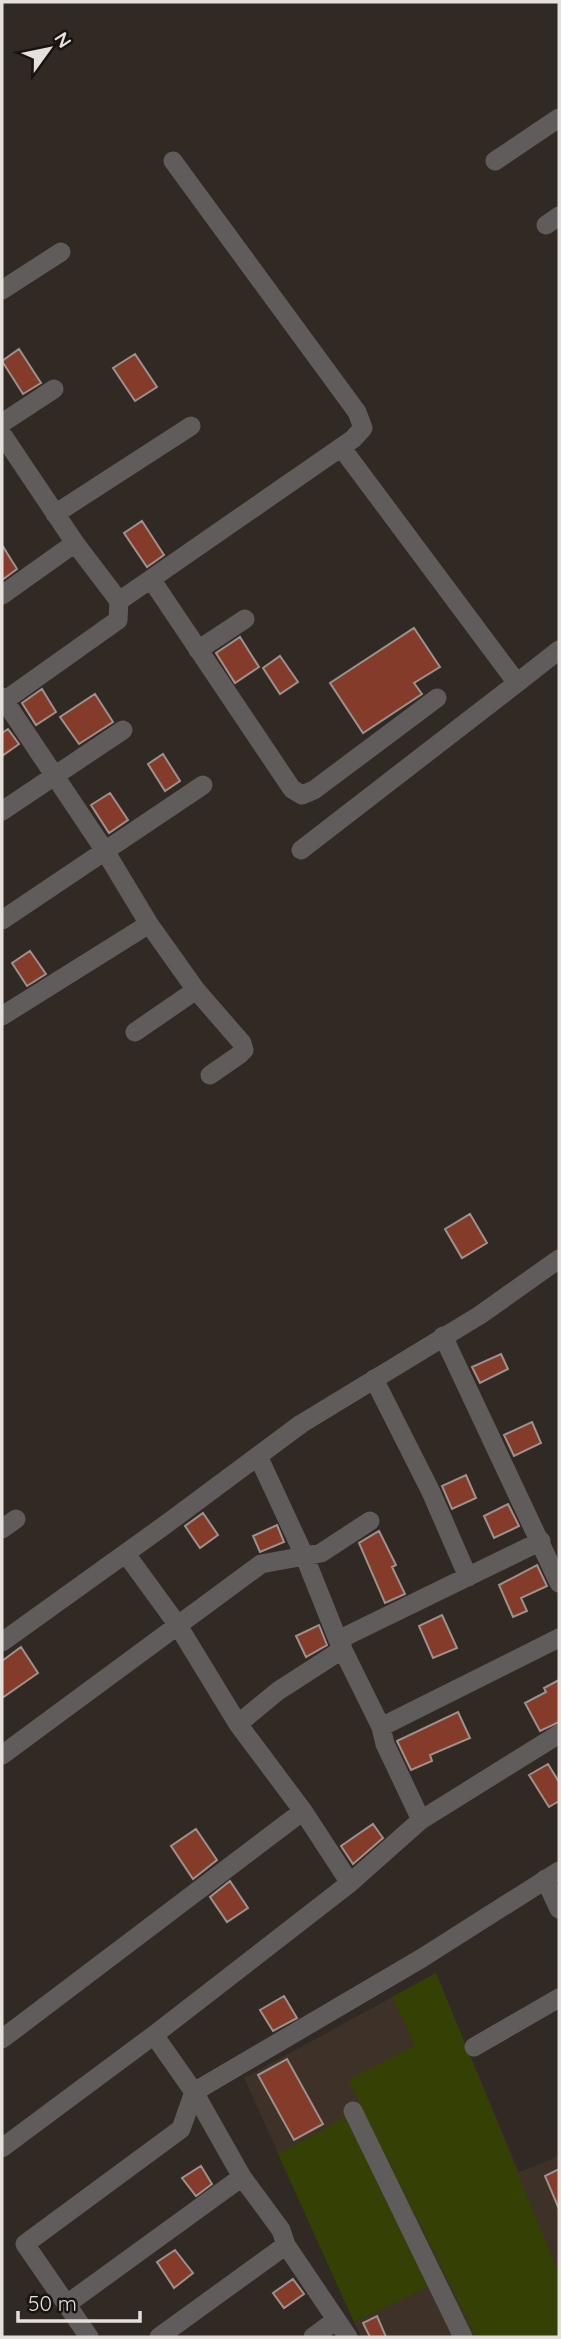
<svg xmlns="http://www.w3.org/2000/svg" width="561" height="2339" font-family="Quicksand,sans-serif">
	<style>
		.built { fill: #3d3128 }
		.green { fill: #344004 }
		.building { fill: #843b2a; stroke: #9d918e; stroke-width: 2 }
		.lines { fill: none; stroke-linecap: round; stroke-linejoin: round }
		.minor { stroke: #605c5b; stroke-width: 19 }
	</style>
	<rect width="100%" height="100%" fill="#312924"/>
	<path class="built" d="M436,1973L519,2172L559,2156V2337H361L244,2078Z"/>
	<path class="green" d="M436,1973L559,2274V2337H476L348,2080L415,2045L392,1997Z
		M345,2117L428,2287L354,2322L278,2154Z"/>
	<path class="building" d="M19,349L41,383L23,394L2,361Z
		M135,354L157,387L135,401L113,368Z
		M142,521L164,555L147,567L124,533Z
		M2,545L17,569L2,580Z
		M414,628L440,667L414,683L422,694L363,733L330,683Z
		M240,637L259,667L235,683L216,653Z
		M280,656L298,682L280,694L263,668Z
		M42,689L56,712L36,725L22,703Z
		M95,694L113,722L79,744L60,717Z
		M8,729L19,744L2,756V733Z
		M163,754L180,781L165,791L148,764Z
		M110,793L128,820L109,833L91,805Z
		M30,951L46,974L27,986L12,963Z
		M470,1214L487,1243L462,1258L445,1229Z
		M501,1354L508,1369L480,1383L472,1367Z
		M532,1422L541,1443L514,1456L504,1435Z
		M466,1475L476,1498L452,1509L442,1486Z
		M508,1504L519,1526L494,1538L484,1516Z
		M203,1513L218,1535L200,1548L185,1526Z
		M277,1525L284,1542L260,1552L253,1536Z
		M379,1531L396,1565L392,1567L405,1594L385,1603L359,1543Z
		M537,1565L547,1586L521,1598L527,1611L513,1617L499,1585Z
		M442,1615L457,1648L433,1658L419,1626Z
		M319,1625L327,1645L306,1657L296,1636Z
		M21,1647L38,1673L2,1698V1661Z
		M559,1680V1722L540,1731L525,1703L546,1692L544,1688Z
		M458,1712L470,1738L430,1755L432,1761L411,1770L397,1741Z
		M548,1764L559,1782V1801L549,1807L529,1775Z
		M373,1824L383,1838L353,1864L341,1846Z
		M196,1829L217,1860L193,1879L171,1846Z
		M230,1881L248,1908L227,1922L210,1897Z
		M284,1996L297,2018L273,2031L260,2010Z
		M287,2059L323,2124L294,2140L258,2075Z
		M201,2166L212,2184L196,2196L182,2178Z
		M559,2169V2209L545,2176Z
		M175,2250L193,2273L174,2288L157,2262Z
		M293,2279L304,2294L284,2308L273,2293Z
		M377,2316L386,2337H370L363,2323Z"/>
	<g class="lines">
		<path class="minor" d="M495,161L559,118
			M546,225L559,216
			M2,290L61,252
			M2,423L54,389
			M2,434L75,543L119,601L118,620L4,701
			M55,514L191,426
			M151,579L353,439L363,428L357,412L173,161
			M2,595L75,543
			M119,601L151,579L292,789L302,795L314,790L437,698
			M198,650L245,619
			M517,683L559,650
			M2,697L105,851L149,924L196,990L242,1043L244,1050L239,1055L210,1075
			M2,811L123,730
			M301,850L517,683L341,447
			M2,920L203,785
			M2,1016L149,924
			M135,1032L196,990
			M443,1336L559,1583
			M374,1379L431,1492L468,1577
			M258,1456L304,1555L338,1640L381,1727L385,1744L421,1820
			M2,1529L16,1519
			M126,1554L177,1624L238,1724L303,1811L350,1883
			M338,1640L541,1541
			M2,1642L165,1525L301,1424L480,1315L559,1259
			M238,1724L278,1691L343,1649
			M381,1727L559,1638
			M2,1755L261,1564L321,1553L370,1521
			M545,1879L559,1909
			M154,2035L194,2092L242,2177L281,2230L286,2245L348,2337
			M2,2039L303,1811
			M474,2047L559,1998
			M353,2111L463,2337
			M2,2148L154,2035L350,1883L421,1820L559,1734
			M67,2304L242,2177
			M89,2337L25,2244L181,2129L194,2092L422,1958L559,1871
			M159,2337L286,2245
			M313,2337L336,2320"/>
	</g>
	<rect width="561" height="2339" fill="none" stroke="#e5e0dc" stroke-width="7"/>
	<g transform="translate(49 49) rotate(57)" stroke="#161310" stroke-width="5" paint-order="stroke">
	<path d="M0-5L12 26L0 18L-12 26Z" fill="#e5e0dc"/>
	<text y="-10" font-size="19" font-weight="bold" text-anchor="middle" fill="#e5e0dc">N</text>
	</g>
	<path d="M18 2311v10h122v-10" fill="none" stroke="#e5e0dc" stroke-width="3.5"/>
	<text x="28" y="2311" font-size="21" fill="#e5e0dc" stroke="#161310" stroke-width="5" paint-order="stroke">50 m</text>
</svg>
